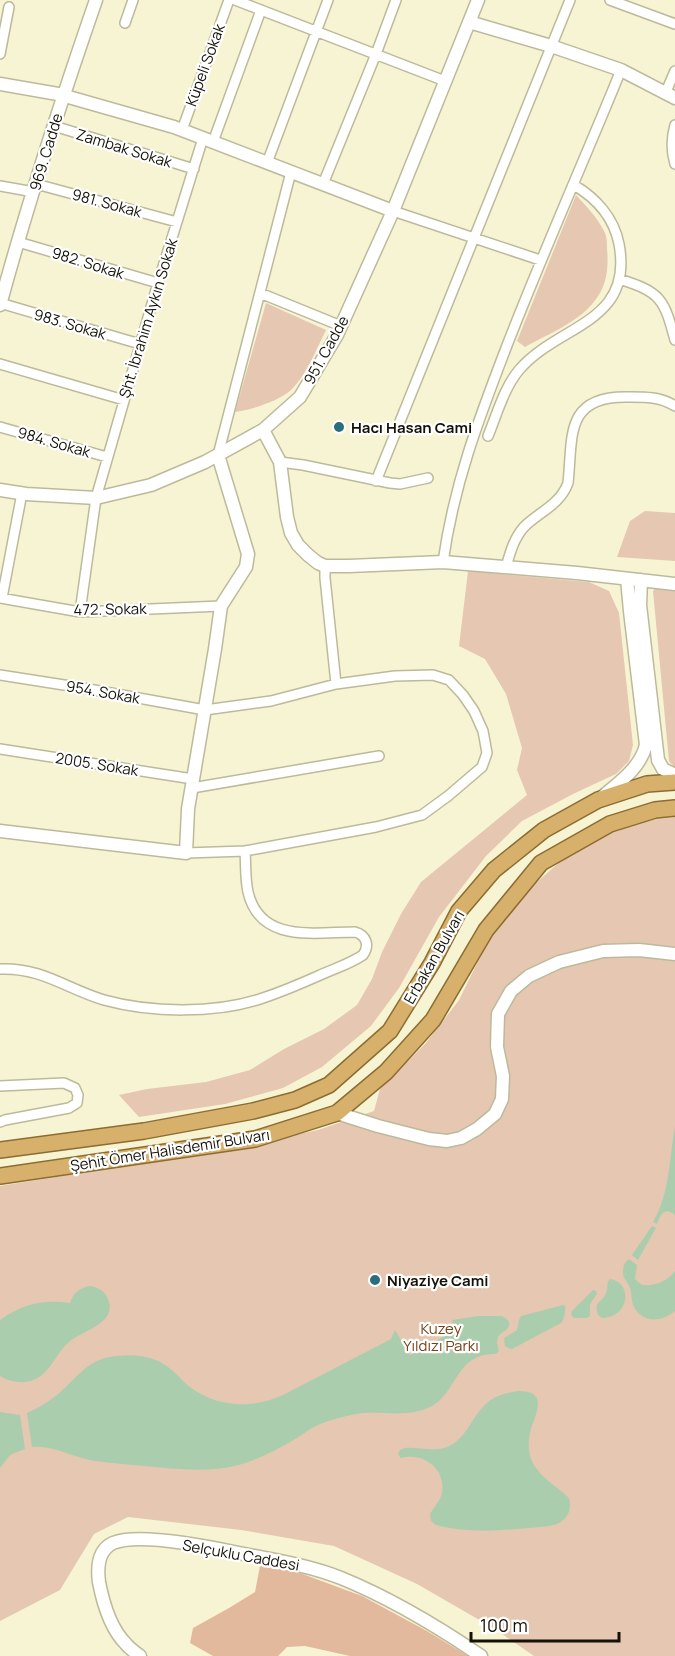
<svg xmlns="http://www.w3.org/2000/svg" width="675" height="1656" font-family="Manrope,sans-serif">
	<style>
		.green { fill: #e6c7b2 }
		.forest { fill: #e2b99d }
		.water { fill: #aacead }
		.lines { fill: none; stroke-linecap: round; stroke-linejoin: round }
		.minor-casing { stroke: #bdba9b; stroke-width: 12 }
		.tertiary-casing { stroke: #bdba9b; stroke-width: 15 }
		.trunk-casing { stroke: #8c6c30; stroke-width: 18 }
		.minor { stroke: #fff; stroke-width: 9 }
		.tertiary { stroke: #fff; stroke-width: 12 }
		.trunk { stroke: #d7b06b; stroke-width: 15 }
		.poi-dot { fill: #2a6e7e; stroke: #fff; stroke-width: 2 }
		.labels { text-anchor: middle; dominant-baseline: central; stroke-width: 4.5; stroke-linejoin: round; paint-order: stroke }
		.street-label { font-size: 15px; fill: #141207; stroke: #fff }
		.poi-label { font-size: 15px; font-weight: bold; fill: #141207; stroke: #fff; text-anchor: start }
		.park-label { font-size: 15px; fill: #754116; stroke: #fff }
	</style>
	<rect width="100%" height="100%" fill="#f7f4d4"/>
	<path class="green" d="M576,195C586,206 597,217 604,231C607,236 607,243 607,249C610,279 602,299 578,317C562,329 543,337 525,347L517,341Z
		M266,303L326,330C316,350 307,374 291,390C279,401 251,410 235,412Z
		M645,511L675,513V561L617,557L630,521Z
		M468,571L589,582L609,591L619,613L633,745L629,761L616,774L573,794L522,821L486,856L439,917L399,988L371,1026L322,1067L283,1088L225,1104L139,1117L119,1095L147,1089L206,1082L250,1070L284,1049L324,1029L357,1005L372,979L382,952L401,914L421,882L527,795L517,770L522,748L506,694L485,659L459,646Z
		M657,586L675,587V768L669,761L653,591Z
		M675,817V1656H534L495,1629L417,1584L334,1546L241,1530L128,1517L94,1534L60,1590L0,1621V1186L230,1149L318,1130L374,1111L380,1089L426,1043L459,1000L490,937L522,895L561,861L590,842L614,830L657,819Z"/>
	<path class="forest" d="M260,1566H281L362,1596L427,1631L468,1656H350L305,1646L287,1647L278,1656H213L190,1643L193,1628L229,1608L255,1592Z"/>
	<path class="water" d="M675,1127V1215C665,1206 660,1215 657,1224L653,1222C670,1193 669,1159 675,1127Z
		M652,1226L656,1228L638,1260L632,1255Z
		M629,1259L637,1265L635,1279L642,1285C656,1286 666,1282 675,1271V1311C662,1322 643,1324 634,1307C631,1301 632,1294 630,1288C628,1282 622,1278 623,1271C623,1265 625,1262 629,1259Z
		M610,1279C632,1281 631,1317 602,1318L598,1315C593,1301 602,1303 606,1293C609,1287 605,1285 610,1279Z
		M91,1286C99,1288 105,1291 108,1299C118,1324 82,1330 69,1342C59,1350 55,1362 46,1371C34,1385 15,1385 0,1376V1320C22,1304 43,1299 70,1303C73,1293 80,1287 91,1286Z
		M593,1290L596,1291L597,1294L590,1304V1316L587,1318H574L571,1315L572,1311Z
		M563,1305L565,1306C566,1311 564,1320 561,1323L512,1349L508,1348L505,1346L504,1338L517,1330L519,1320L521,1316Z
		M478,1316H502L508,1320C513,1330 502,1330 498,1337L497,1343L499,1351L496,1354C457,1352 457,1392 432,1406C408,1419 381,1410 356,1414C341,1417 325,1421 312,1428C307,1431 302,1435 297,1438C279,1449 259,1459 239,1465C207,1473 176,1469 144,1466C126,1464 107,1463 89,1460C70,1456 52,1445 32,1447L27,1413C38,1408 48,1402 58,1394C75,1380 85,1362 109,1357C127,1354 146,1354 162,1363C173,1369 180,1379 190,1387C217,1408 255,1409 285,1394L391,1339L395,1330L410,1355L456,1330L452,1320Z
		M518,1391C552,1391 533,1417 530,1433C528,1442 528,1452 532,1461C539,1477 557,1486 569,1498C572,1509 568,1519 557,1524C548,1527 538,1527 529,1528C497,1531 467,1533 436,1525L431,1521L430,1514C434,1507 440,1501 442,1493C446,1469 424,1452 401,1458L398,1454L400,1450L405,1448C419,1447 434,1452 447,1447C467,1439 472,1415 488,1402C497,1395 507,1393 518,1391Z
		M0,1412L20,1415L25,1449L10,1455L0,1468Z"/>
	<g class="lines">
		<g class="minor-casing">
			<path id="minor" d="M235,0L445,81
				M610,0L675,24
				M125,23L133,0
				M0,54L9,7
				M665,94L675,71
				M675,125C671,139 671,151 675,164
				M54,126L194,169
				M182,130L229,0
				M213,142L261,10
				M267,163L328,0
				M36,184L177,222
				M323,184L376,54L396,0
				M0,186L34,192
				M393,211L540,260
				M18,242L158,283
				M619,279C661,292 664,299 675,340
				M260,293L341,326
				M0,303L140,344
				M0,364L124,400
				M0,427L107,457
				M488,436C497,414 504,388 519,370C558,324 634,324 619,244C614,218 596,198 574,185
				M218,455L291,172
				M280,462L303,465L390,483L400,484L428,478
				M376,481L570,0
				M443,562C454,484 478,421 506,348C542,255 583,163 621,70
				M325,566V578L336,684
				M506,567C510,553 514,538 524,527C539,512 560,505 568,483C573,438 564,397 625,397C643,397 659,396 675,406
				M0,598L80,612L221,606
				M2,598L22,493
				M80,612L96,498L158,283L203,138
				M0,675L83,688L205,710L271,701L336,684L395,676L433,675L449,680L463,695L474,711L483,731L487,753L482,767L448,796L422,815L376,827L245,851L186,853
				M0,749L193,779
				M192,788L379,756
				M0,969C41,967 67,989 104,1000C151,1013 216,1014 263,998C281,992 300,984 318,976C333,969 350,964 363,955C370,945 366,935 355,932C316,932 260,944 248,892C245,879 246,864 245,851
				M0,1086L64,1083L75,1088L78,1095L77,1103L69,1108L5,1120L0,1122"/>
		</g>
		<g class="tertiary-casing">
			<path id="tertiary" d="M469,22L551,46L621,70L675,98
				M0,84L58,94L174,127L393,211
				M0,305C28,202 61,101 96,0
				M263,430L280,462L287,517L291,533L298,545L308,555L318,563L325,566H349L443,562L577,573L675,584
				M0,490L26,494L96,498L151,485L205,462L263,430L300,397L337,335L393,211L478,0
				M641,580L640,605L658,760L663,769L675,775
				M601,798C618,783 640,769 646,745L630,611L627,579
				M0,831L186,853L188,809L215,649L221,606L246,567L248,554L218,455
				M337,1113L378,1126L429,1139L447,1141L461,1138L477,1129L495,1114L502,1099L503,1076L497,1047L498,1014L511,991L529,976L559,962L603,951L639,950L675,954
				M140,1656C135,1652 130,1649 126,1644C110,1628 103,1603 99,1582C97,1567 98,1550 113,1543C138,1532 211,1547 239,1553C274,1560 308,1565 341,1578C390,1598 437,1626 481,1656"/>
		</g>
		<g class="trunk-casing">
			<path id="trunk" d="M0,1150L144,1131L253,1111L295,1100L329,1085L390,1031L432,963L459,911L494,870L544,830L598,800L647,784L675,782
				M0,1176L255,1139L337,1113L386,1072L433,1020L486,930L541,863L610,824L655,810L675,808"/>
		</g>
		<use href="#minor" class="minor"/>
		<use href="#tertiary" class="tertiary"/>
		<use href="#trunk" class="trunk"/>
	</g>
	<g class="poi-dot">
		<circle cx="339" cy="427" r="6"/>
		<circle cx="375" cy="1280" r="6"/>
	</g>
	<g class="labels">
		<g class="street-label">
			<text transform="translate(205 65) rotate(-70)">Küpeli Sokak</text>
			<text transform="translate(124 148) rotate(17)">Zambak Sokak</text>
			<text transform="translate(46 152) rotate(-73)">969. Cadde</text>
			<text transform="translate(107 203) rotate(15)">981. Sokak</text>
			<text transform="translate(88 263) rotate(17)">982. Sokak</text>
			<text transform="translate(148 318) rotate(-73)">Şht. İbrahim Aykın Sokak</text>
			<text transform="translate(70 324) rotate(16)">983. Sokak</text>
			<text transform="translate(326 350) rotate(-61)">951. Cadde</text>
			<text transform="translate(54 442) rotate(16)">984. Sokak</text>
			<text transform="translate(110 609) rotate(-1)">472. Sokak</text>
			<text transform="translate(103 692) rotate(10)">954. Sokak</text>
			<text transform="translate(97 764) rotate(9)">2005. Sokak</text>
			<text transform="translate(434 957) rotate(-60)">Erbakan Bulvarı</text>
			<text transform="translate(170 1150) rotate(-9)">Şehit Ömer Halisdemir Bulvarı</text>
			<text transform="translate(241 1555) rotate(10)">Selçuklu Caddesi</text>
		</g>
		<g class="poi-label">
			<text x="351" y="427">Hacı Hasan Cami</text>
			<text x="387" y="1280">Niyaziye Cami</text>
		</g>
		<g class="park-label">
			<text x="441" y="1328">Kuzey<tspan x="441" dy="17">Yıldızı Parkı</tspan></text>
		</g>
	</g>
	<path d="M471 1632v9h148v-9" fill="none" stroke="#141207" stroke-width="3"/>
	<text x="480" y="1632" font-size="18" fill="#141207" stroke="#ffffff" stroke-width="4.5" paint-order="stroke">100 m</text>
</svg>
